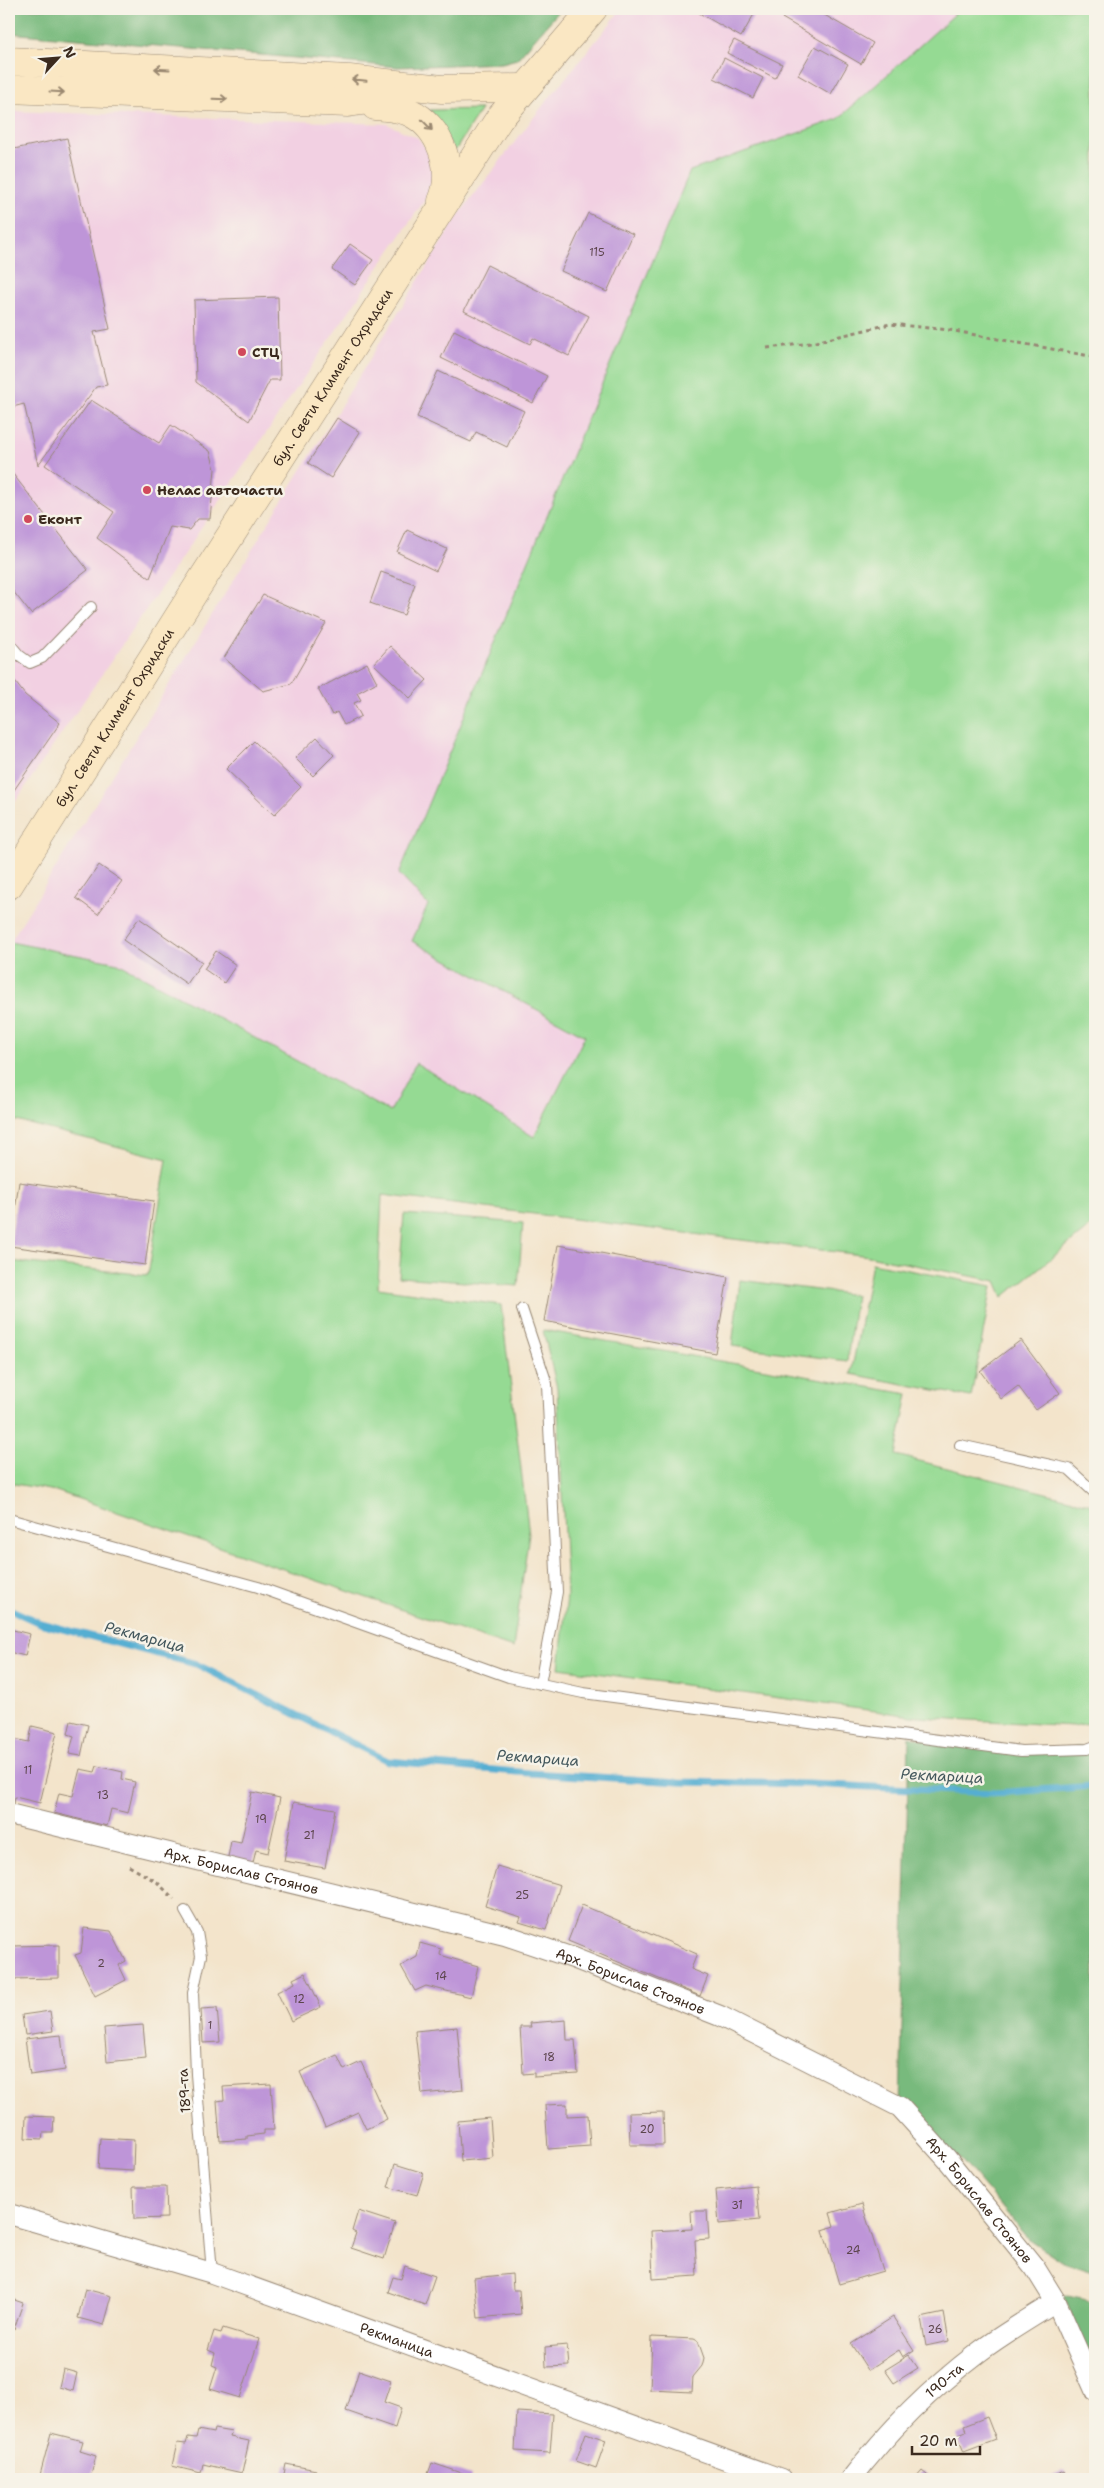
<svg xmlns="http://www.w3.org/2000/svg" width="1104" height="2488" font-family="'Shantell Sans',sans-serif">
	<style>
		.built { fill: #f2d0e2 }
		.green { fill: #95da93; stroke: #688258 }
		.forest { fill: #78ba7d; stroke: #5a724e }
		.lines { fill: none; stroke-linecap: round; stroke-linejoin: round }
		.stream { stroke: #54aed2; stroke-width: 7 }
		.building { fill: #be95d8 }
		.lane-casing { stroke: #978774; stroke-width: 12 }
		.street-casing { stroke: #978774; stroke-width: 22 }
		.secondary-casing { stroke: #978774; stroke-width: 29 }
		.path { stroke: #978774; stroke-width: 3; stroke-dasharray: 4 4; stroke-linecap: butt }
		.lane { stroke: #fff; stroke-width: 10 }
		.street { stroke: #fff; stroke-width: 20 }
		.secondary { stroke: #fae7c3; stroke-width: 28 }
		.oneway { stroke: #9a8870 }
		.poi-dot { fill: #d1495b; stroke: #f7f3e8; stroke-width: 2 }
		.labels { text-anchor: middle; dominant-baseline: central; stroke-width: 5; stroke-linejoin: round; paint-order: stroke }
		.number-label { font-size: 11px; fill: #5c454c }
		.poi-label { font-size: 14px; font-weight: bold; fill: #3b2a1e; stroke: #f7f3e8; text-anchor: start }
		.street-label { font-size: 14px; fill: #3b2a1e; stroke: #f7f3e8 }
		.water-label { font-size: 15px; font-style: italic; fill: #44585d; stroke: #f7f3e8 }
	</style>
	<rect width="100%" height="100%" fill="#f7f3e8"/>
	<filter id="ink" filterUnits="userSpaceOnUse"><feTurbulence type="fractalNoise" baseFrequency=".02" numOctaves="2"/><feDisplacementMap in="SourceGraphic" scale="10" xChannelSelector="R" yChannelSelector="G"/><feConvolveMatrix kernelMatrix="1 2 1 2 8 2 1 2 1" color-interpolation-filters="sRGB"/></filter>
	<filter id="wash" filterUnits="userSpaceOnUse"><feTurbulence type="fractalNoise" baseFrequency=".0096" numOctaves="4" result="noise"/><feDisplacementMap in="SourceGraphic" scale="20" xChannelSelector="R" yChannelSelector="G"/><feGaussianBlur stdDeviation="1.12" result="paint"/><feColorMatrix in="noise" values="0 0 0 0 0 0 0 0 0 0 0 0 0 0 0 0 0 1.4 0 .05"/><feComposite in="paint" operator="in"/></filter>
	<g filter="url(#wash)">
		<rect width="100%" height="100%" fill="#f3e4cb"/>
		<path class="built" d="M622,9H961L838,119L690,171L428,905L412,941L585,1036L533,1137L416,1063L391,1112L118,963L10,942L458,216L541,108Z
			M9,111L387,124L418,138L428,152L433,167L432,183L426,198L9,811Z"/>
		<path class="green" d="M948,9H959L957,12L961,9H1095V1223L1003,1297L996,1281L869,1256L382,1195L378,1288L501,1305L529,1534L513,1648L56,1491L9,1483V1261L148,1275L167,1159L9,1119V943L10,942L118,963L390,1112L416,1063L534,1137L585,1036L412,941L428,905L399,874L690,171L838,119L955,14Z
			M481,109L455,151L430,110H431Z
			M404,1214L523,1223L518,1286L399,1277Z
			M872,1263L992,1286L971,1397L851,1374Z
			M740,1280L856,1295L847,1361L732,1346Z
			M543,1330L908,1394L896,1455L1089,1504L1095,1514V1722L1073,1726L919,1717L559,1668L567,1596L557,1388Z"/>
		<path class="forest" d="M9,9H561L517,59L502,63L398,67L9,33Z
			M909,1737L1021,1751L1095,1746V2273L1065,2263L1030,2240L963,2162L900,2107Z
			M1063,2295L1095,2302V2367Z"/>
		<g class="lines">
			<path class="stream" d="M9,1609L40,1623L196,1664L388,1761L530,1773L680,1782L809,1784L995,1793L1095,1786"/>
		</g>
		<g id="blocks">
			<path class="building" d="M701,9H757L741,37L699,13Z
				M788,9H814L873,43L861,64L782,18Z
				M734,40L782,64L775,78L727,53Z
				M815,46L848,64L831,94L798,75Z
				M724,58L763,78L753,98L714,78Z
				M67,138L110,329L94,332L107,385L96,387L38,465L24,404L9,408V150Z
				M588,213L633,234L607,292L561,271Z
				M350,244L373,260L355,285L332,269Z
				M487,265L589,316L569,356L533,338L530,344L464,311Z
				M278,297L280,380H270L249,421L196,382L194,300Z
				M454,330L547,376L533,403L441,358Z
				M438,371L524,411L507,447L476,432L471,442L417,417Z
				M91,400L159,443L171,425L210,451L215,469L210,519H198L189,530L170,527L150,578L97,538L114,512L45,465Z
				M337,418L360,432L331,478L308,463Z
				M9,469L88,570L31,614L9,586Z
				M407,530L447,549L436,571L397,552Z
				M381,572L415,584L404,615L370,603Z
				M263,595L326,623L291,684L263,691L224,658Z
				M390,646L427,680L410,698L374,664Z
				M367,663L377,682L357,693L361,700L354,703L361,716L344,725L337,712L332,715L318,689Z
				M9,674L25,695L60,723L10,796Z
				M317,737L334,755L313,776L295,758Z
				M254,741L301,787L274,815L226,769Z
				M99,865L122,881L98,914L76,898Z
				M139,918L202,962L187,984L123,940Z
				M216,951L236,965L224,983L204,969Z
				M19,1182L154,1201L145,1265L10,1246Z
				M558,1245L728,1277L715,1353L544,1321Z
				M1021,1340L1060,1393L1036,1410L1018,1386L1001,1399L980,1371Z
				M9,1629L30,1634L25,1656L9,1652Z
				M71,1721L88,1725L81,1756L69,1754L74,1736L68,1734Z
				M32,1726L57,1732L40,1803L15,1797L14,1804L9,1803V1738L29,1742Z
				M97,1766L123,1772L122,1779L135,1782L128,1813L111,1809L107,1826L54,1813L59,1793L73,1796L80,1769L95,1772Z
				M252,1792L280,1798L268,1853L256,1850L252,1867L227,1862L231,1841L241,1843Z
				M294,1802L335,1809L325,1868L284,1861Z
				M497,1866L560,1885L546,1930L519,1922L521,1917L485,1906Z
				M582,1905L697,1954L691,1969L708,1976L700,1996L568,1941Z
				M84,1928L111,1931L126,1961L119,1965L126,1980L95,1996L75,1955L81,1953Z
				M420,1943L441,1949L440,1955L478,1966L471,1997L426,1986L415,1991L401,1966L417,1957Z
				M59,1945V1978L13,1979L12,1946Z
				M305,1973L321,2007L291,2021L277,1992L295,1983L293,1979Z
				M217,2008L220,2042L203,2043L201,2009Z
				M50,2011L53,2031L25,2035L22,2015Z
				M566,2020L567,2040H575L578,2074L534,2077V2073L523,2074L520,2027H531L530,2023Z
				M143,2025L146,2058L107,2062L104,2028Z
				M457,2027L463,2090L422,2094L415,2031Z
				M61,2035L65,2070L30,2075L25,2039Z
				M337,2055L344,2070L361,2062L387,2119L366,2129L358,2112L325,2127L300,2072Z
				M271,2084L274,2130H264V2134L247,2136V2139L220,2141L217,2101L224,2100L223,2087Z
				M567,2104V2116L588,2115L590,2146L548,2149L545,2105Z
				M663,2112L664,2145H630L629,2113Z
				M26,2116L54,2117L53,2133H43L42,2139L25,2138Z
				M490,2118L493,2158L461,2161L458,2121Z
				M100,2138L134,2140L133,2171L98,2169Z
				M395,2164L424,2173L417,2195L388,2187Z
				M756,2186L759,2220L719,2224L716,2190Z
				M133,2187H166L167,2218L134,2219Z
				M862,2204L883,2271L839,2284L823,2230L834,2226L830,2213Z
				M358,2211L395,2223L384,2259L351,2248L356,2233L352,2231Z
				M691,2211H707L709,2239L695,2240L697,2276L653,2279L651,2231L692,2229Z
				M405,2266L435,2276L425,2305L388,2292L393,2277L401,2279Z
				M512,2274L513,2290H519L521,2314L478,2318L474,2278Z
				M85,2289L112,2296L104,2325L78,2318Z
				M9,2298L23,2303L14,2329L9,2327Z
				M944,2313L949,2341L926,2346L921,2318Z
				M893,2317L914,2350L903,2357L899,2350L868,2370L851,2344Z
				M223,2328L259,2339L240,2398L210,2389L217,2367L212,2365L215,2353L208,2350L214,2331L221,2333Z
				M652,2337L694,2339L698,2341L704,2358L702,2366L693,2377L692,2392L650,2390Z
				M567,2345L569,2366L546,2367L545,2347Z
				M909,2355L918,2368L894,2383L885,2370Z
				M63,2369L77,2373L73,2391L59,2387Z
				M359,2370L391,2381L384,2402L401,2408L395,2428L346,2411Z
				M517,2412L553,2414L550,2453L515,2451Z
				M987,2417L996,2440L964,2452L957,2435L966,2431L964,2426Z
				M214,2429L232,2432L230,2437L249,2441L242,2473L203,2464L201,2473L172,2466L177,2443L186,2444L188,2437L196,2438L198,2430L213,2433Z
				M51,2433L83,2441L80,2451L96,2456L90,2479H39Z
				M586,2433L606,2440L596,2468L576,2461Z
				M432,2463L471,2476L470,2479H426Z
				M286,2464L316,2470L313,2479H283Z
				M922,2471L932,2479H915Z
				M1064,2471L1068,2479H1046Z"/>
		</g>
	</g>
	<g filter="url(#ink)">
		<use href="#blocks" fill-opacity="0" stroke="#978774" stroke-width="1"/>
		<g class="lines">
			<g class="lane-casing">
				<path id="lane" d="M9,643L19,655L30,663L42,658L91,607
					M522,1309L547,1384L557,1592L540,1684
					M960,1445L1069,1469L1095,1493
					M9,1519L258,1587L509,1677L583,1693L1021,1751L1087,1749L1095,1746
					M185,1911L197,1932L201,1956L193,1993L196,2074L212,2273"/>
			</g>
			<g class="street-casing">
				<g id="street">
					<path id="s1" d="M9,1814L505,1935L573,1958L720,2016L900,2107L947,2159L1035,2268L1056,2302L1095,2390"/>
					<path id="s2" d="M9,2214L212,2273L781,2479"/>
					<path id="s3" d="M851,2479C888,2431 930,2389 979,2352C1003,2334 1030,2318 1056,2302"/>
				</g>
			</g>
			<g class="secondary-casing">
				<g id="secondary">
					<path d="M9,61L349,79L442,89L524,88"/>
					<path d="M9,89L348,103L403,95"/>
					<path d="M375,106C386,107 398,107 409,112C441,126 455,170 442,201"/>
					<path id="s4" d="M9,885L196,589L499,119L593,9"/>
				</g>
			</g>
			<path class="path" d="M767,348L811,343L890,324L949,330L1095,357
				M129,1866L157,1882L174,1899"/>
			<use href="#lane" class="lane"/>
			<use href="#street" class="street"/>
			<use href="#secondary" class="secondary"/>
		</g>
		<defs><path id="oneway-shaft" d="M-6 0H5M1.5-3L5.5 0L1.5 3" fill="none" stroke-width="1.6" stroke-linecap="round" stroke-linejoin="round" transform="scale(1.25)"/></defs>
		<g class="oneway">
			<use href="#oneway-shaft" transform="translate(162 69) rotate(-177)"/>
			<use href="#oneway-shaft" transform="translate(359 80) rotate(-174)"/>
			<use href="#oneway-shaft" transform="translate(57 92) rotate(3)"/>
			<use href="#oneway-shaft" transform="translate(220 99) rotate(2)"/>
			<use href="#oneway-shaft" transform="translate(427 125) rotate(46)"/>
		</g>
	</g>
	<g class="poi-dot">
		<circle cx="242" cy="352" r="5"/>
		<circle cx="147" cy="490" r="5"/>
		<circle cx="28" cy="519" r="5"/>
	</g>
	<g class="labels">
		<g class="number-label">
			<text x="597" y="252">115</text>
			<text x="28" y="1770">11</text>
			<text x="103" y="1795">13</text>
			<text x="261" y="1819">19</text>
			<text x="309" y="1835">21</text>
			<text x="522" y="1895">25</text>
			<text x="101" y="1963">2</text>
			<text x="441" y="1976">14</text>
			<text x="299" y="1999">12</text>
			<text x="210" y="2025">1</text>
			<text x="549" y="2057">18</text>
			<text x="647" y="2129">20</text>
			<text x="737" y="2205">31</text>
			<text x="853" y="2250">24</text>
			<text x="935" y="2329">26</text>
		</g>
		<g class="poi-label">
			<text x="252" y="352">СТЦ</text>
			<text x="157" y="490">Нелас авточасти</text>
			<text x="38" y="519">Еконт</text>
		</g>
		<g class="street-label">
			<text stroke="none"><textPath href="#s4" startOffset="602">бул. Свети Климент Охридски</textPath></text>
			<text stroke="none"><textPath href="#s4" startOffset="198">бул. Свети Климент Охридски</textPath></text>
			<text stroke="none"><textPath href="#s1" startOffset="239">Арх. Борислав Стоянов</textPath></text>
			<text stroke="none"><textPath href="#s1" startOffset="644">Арх. Борислав Стоянов</textPath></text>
			<text transform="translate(184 2091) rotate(-94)">189-та</text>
			<text stroke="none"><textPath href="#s1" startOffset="1064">Арх. Борислав Стоянов</textPath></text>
			<text stroke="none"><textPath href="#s2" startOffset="408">Рекманица</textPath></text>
			<text stroke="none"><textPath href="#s3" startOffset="136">190-та</textPath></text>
		</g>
		<g class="water-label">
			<text transform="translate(145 1637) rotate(15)">Рекмарица</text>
			<text transform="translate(538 1758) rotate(4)">Рекмарица</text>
			<text transform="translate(942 1776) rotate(3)">Рекмарица</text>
		</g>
	</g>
	<rect width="1104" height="2488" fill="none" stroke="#f7f3e8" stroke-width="30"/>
	<g transform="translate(58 58) rotate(64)" stroke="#f7f3e8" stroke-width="4" paint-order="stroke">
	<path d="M0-4L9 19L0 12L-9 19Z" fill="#3b2a1e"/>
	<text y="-8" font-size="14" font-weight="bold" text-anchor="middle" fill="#3b2a1e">N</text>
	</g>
	<path d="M912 2446v8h68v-8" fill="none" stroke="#3b2a1e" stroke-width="2.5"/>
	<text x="919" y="2446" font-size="15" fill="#3b2a1e" stroke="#f7f3e8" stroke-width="4" paint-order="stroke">20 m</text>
</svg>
